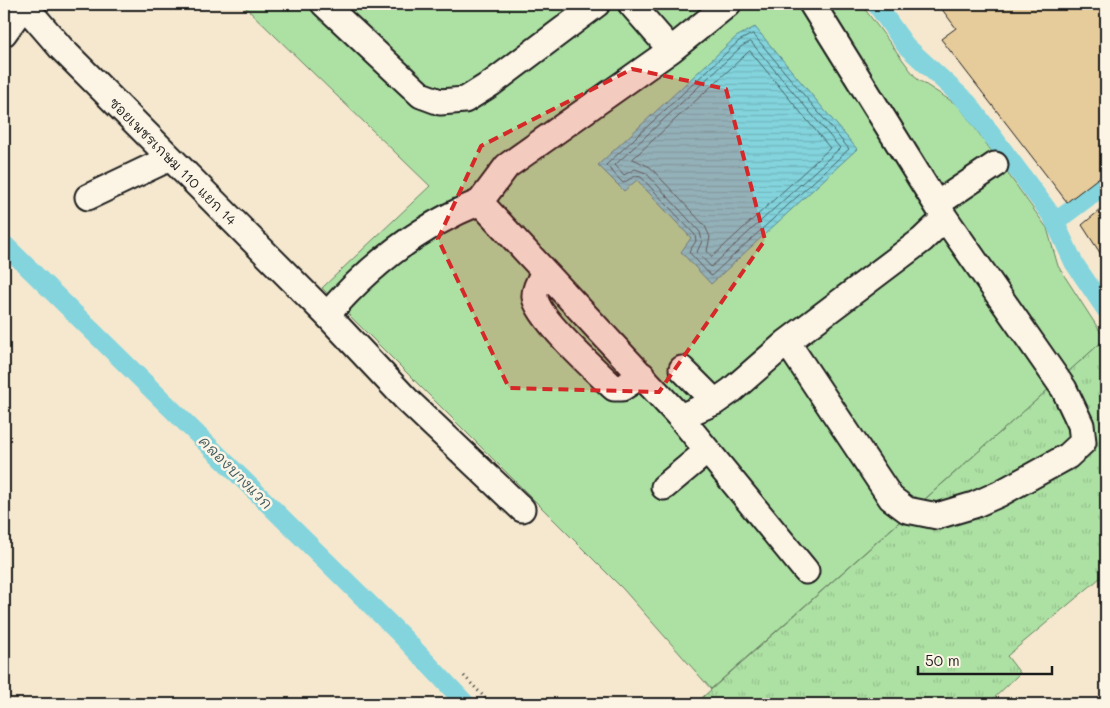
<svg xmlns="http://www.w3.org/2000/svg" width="1110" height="708" font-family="Mali,'Playpen Sans Thai',sans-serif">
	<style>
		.grass { fill: url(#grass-tufts); stroke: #647e60 }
		.pitch { fill: #ade1a3; stroke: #647e60 }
		.water { fill: url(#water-rules); stroke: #5a8a90 }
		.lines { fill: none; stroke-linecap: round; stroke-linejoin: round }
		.shore { stroke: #456669; stroke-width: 1 }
		.canal { stroke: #83d4dd; stroke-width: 19 }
		.building { fill: #e6cb9b; stroke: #1c1c1c }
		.minor-casing { stroke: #1c1c1c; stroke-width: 29 }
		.path { stroke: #1c1c1c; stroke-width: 3; stroke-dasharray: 1 4; stroke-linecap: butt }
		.minor { stroke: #fcf5e5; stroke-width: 25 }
		.marked { fill: #d62828; fill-opacity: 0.2; stroke: #d62828; stroke-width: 4; stroke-dasharray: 10 6; stroke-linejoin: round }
		.labels { text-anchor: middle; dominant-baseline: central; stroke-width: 5; stroke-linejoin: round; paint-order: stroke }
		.street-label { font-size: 14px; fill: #1c1c1c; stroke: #fcf5e5 }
		.water-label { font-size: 15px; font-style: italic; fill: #405c60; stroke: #fcf5e5 }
	</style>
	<defs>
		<pattern id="grass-tufts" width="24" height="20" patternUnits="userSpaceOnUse" patternTransform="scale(1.25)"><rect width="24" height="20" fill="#ade1a3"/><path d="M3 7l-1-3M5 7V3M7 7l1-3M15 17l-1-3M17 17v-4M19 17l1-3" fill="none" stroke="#94c08c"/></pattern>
		<pattern id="water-rules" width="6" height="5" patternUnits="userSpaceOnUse" patternTransform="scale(1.25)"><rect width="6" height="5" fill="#83d4dd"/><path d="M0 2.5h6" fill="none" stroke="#71b5bd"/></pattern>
	</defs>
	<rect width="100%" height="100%" fill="#f5e8cf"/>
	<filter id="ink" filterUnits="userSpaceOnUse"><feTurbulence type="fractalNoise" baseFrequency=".02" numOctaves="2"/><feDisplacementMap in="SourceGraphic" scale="10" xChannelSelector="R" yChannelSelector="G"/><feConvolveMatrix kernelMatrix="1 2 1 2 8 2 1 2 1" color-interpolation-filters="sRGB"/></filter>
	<g filter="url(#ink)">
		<path class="grass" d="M1105,339L1106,573L1007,656L1020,673L988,704H695Z"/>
		<path class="pitch" d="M242,4H861L917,79L959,106L1047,228L1058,266L1105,339L711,689L623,589L322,288L430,186Z"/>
		<path class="water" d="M755,27L857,149L711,284L681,252L691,238L637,180L624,191L598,165L736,37Z"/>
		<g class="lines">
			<path class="shore" d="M753,34L849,149L711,276L689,252L696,241L695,235L641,177L635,176L623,183L606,165L739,41Z
				M751,42L840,148L711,267L697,252L702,241L700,232L646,173L635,169L624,175L615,165L742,46Z
				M750,51L830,148L712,257L707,251L710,237L705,226L650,167L633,159Z"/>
			<path class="canal" d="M876,4L906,46L968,103L1052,216L1074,263L1106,310
				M1055,222L1106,184
				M4,244L400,634L466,704"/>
		</g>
		<path class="building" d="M938,4H1106V172L1067,202L941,39L956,28Z
			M1106,205V262L1082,225Z"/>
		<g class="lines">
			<g class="minor-casing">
				<path id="minor" d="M23,4L61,48L327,315L406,399L522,509
					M324,4L421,95L440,102L465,100L492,83L597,4
					M4,33L24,5
					M671,50L728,4
					M88,197L170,158
					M480,202L507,166L671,50L631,4
					M937,204L995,165
					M544,272C541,279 534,289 535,297C537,317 597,372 614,388H622L642,375
					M327,315C369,266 420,226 480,202L680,417L715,402L732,390L787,342L922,240L945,218
					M787,342L891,498L907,510L937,516L974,505L999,494L1068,456L1083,442L1081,425L1064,389L945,218L812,4
					M682,369L715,402
					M680,417L806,571
					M664,487L707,451"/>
			</g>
			<path class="path" d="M464,676L491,704"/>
			<use href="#minor" class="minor"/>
		</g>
	</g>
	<path class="marked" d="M632,69L726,89L765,240L659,392L509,388L438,239L481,146Z"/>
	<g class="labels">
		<g class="street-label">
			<text transform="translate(173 161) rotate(45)">ซอยเพชรเกษม 110 แยก 14</text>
		</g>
		<g class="water-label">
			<text transform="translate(236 472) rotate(45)">คลองบางแวก</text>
		</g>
	</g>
	<rect width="1110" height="708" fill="none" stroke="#fcf5e5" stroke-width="20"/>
	<rect x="10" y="10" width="1090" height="688" fill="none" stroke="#1c1c1c" stroke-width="2" filter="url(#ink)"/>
	<path d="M918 666v8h134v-8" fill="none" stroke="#1c1c1c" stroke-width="2.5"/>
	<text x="925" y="666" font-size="15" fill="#1c1c1c" stroke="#fcf5e5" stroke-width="4" paint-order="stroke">50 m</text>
</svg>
